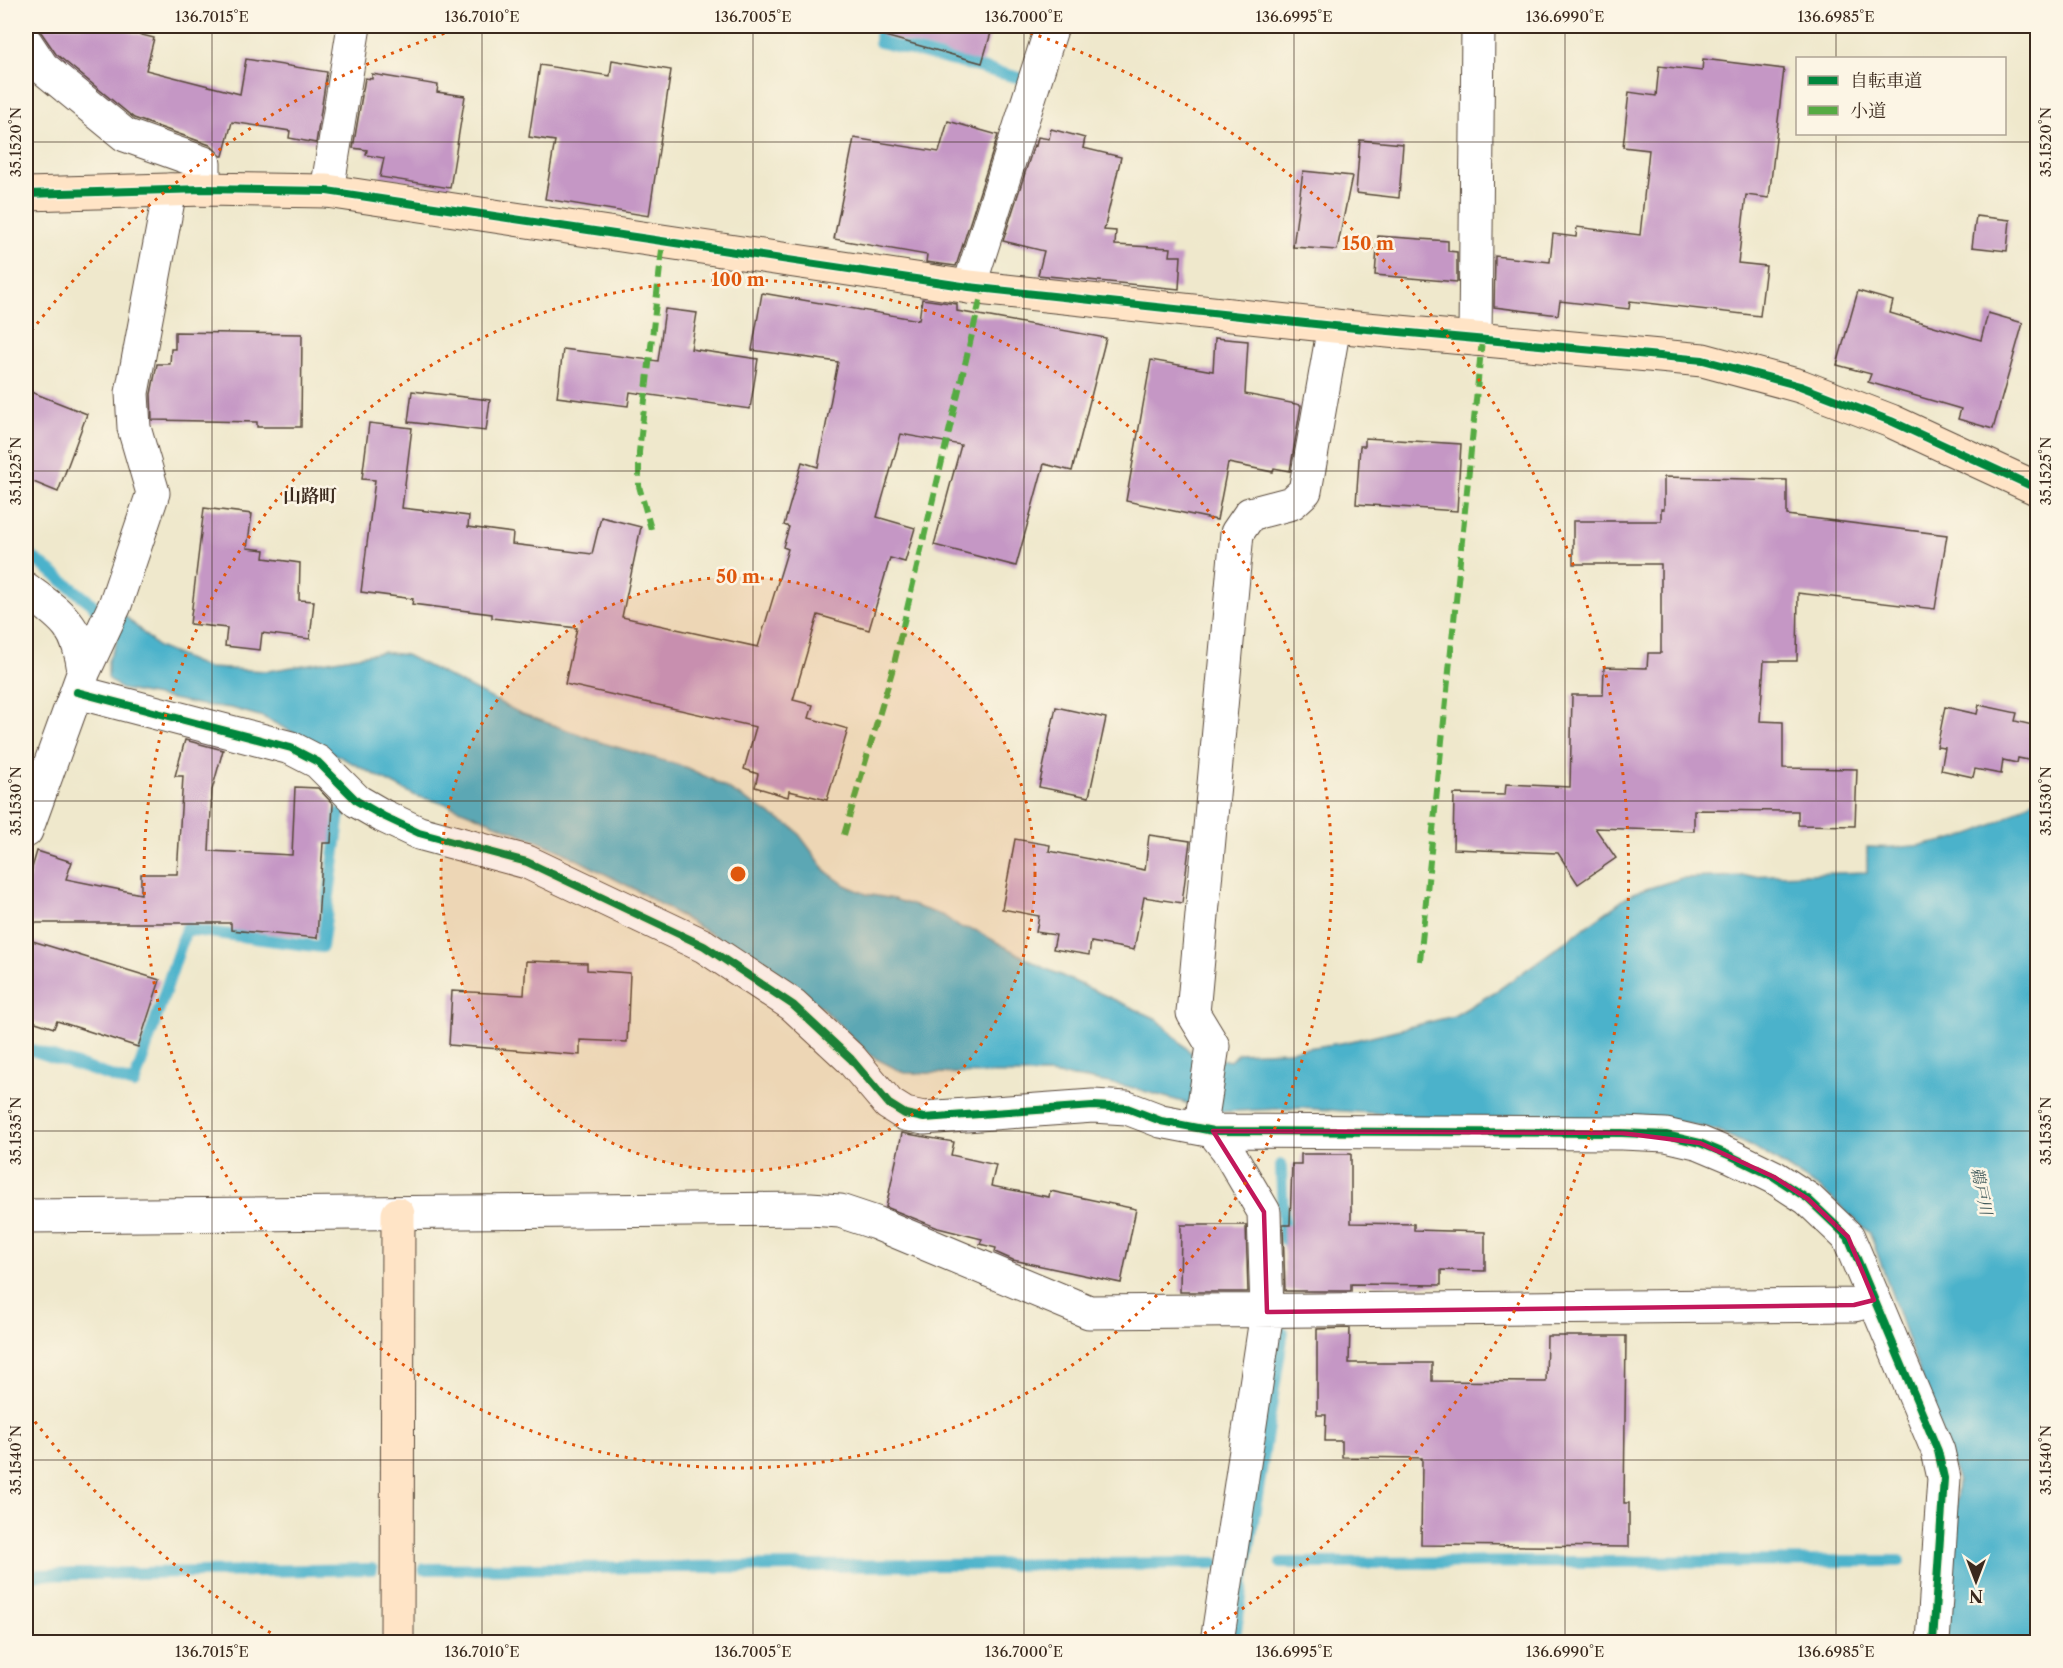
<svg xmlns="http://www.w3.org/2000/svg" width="2063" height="1668" font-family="'Libre Caslon Text','Noto Serif JP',serif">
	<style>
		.water { fill: #4cb2cb; stroke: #446e74; stroke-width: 1.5 }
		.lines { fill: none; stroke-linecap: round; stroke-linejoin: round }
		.stream { stroke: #4cb2cb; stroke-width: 12 }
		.building { fill: #c597c5 }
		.street-casing { stroke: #564638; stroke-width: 35 }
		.secondary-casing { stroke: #564638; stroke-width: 35 }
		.street { stroke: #fff; stroke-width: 33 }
		.secondary { stroke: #ffe4c6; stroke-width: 33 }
		.quiet { stroke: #55ab43; stroke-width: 6; stroke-dasharray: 12 6; stroke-linecap: butt }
		.cycleway-casing { stroke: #fcf5e5; stroke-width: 11 }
		.cycleway { stroke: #00873e; stroke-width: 8 }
		.marked { fill: none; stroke: #c2185b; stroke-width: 4.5; stroke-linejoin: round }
		.ticks { fill: none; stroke: #3b2a1e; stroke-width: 1.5; stroke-opacity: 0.45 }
		.ring { fill: none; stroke: #df570d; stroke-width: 3; stroke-dasharray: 3 6 }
		.labels { text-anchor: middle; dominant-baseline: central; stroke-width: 5; stroke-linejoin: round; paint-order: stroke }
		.water-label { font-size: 16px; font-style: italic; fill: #415a5b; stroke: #fcf5e5 }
		.quarter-label { font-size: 18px; font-weight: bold; fill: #3b2a1e; stroke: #fcf5e5 }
		.centre { fill: #df570d; stroke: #fcf5e5; stroke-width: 3 }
		.ring-label { font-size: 18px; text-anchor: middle; font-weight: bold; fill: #df570d; stroke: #fcf5e5; stroke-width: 5; stroke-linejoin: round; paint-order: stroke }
		.neatline { fill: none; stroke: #3b2a1e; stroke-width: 2 }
		.ticks-label { font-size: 15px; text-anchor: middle; fill: #3b2a1e }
	</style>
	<rect width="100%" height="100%" fill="#fcf5e5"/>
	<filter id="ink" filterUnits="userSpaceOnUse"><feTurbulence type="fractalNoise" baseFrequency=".0167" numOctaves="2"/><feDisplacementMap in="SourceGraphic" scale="12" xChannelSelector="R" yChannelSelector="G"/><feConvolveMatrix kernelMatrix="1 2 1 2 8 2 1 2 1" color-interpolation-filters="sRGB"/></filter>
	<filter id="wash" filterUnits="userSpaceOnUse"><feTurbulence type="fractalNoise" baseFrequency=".008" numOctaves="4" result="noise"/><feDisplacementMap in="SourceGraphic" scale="24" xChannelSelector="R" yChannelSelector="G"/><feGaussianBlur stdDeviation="1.35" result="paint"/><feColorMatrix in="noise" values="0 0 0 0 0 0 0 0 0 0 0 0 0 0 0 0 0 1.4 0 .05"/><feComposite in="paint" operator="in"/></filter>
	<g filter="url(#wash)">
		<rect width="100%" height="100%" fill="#efe8cc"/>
		<path class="water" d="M121,612L158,647L208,668L268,671L383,652L406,655L520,713L603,743L685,767L711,779L795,829L827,872L845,885L866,894L894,899L944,916L959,927L975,930L1038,965L1157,1019L1192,1054L1230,1061L1238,1053L1288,1051L1347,1042L1454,1016L1498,990L1633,893L1682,878L1867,872V847C1930,850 1988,837 2037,796V1642H1944L1958,1481L1870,1233L1821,1189L1764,1153L1718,1131L1671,1120H1473L1300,1108L1218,1112L1126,1086L1081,1078L1049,1074L904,1073L871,1056L821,1007L748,956L638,891L559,850L447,804L416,796L263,717L231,708L202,705L121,689L108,678V661L116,644Z"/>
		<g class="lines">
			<path class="stream" d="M881,26L880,42L1020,78
				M26,552L91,603L105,619
				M26,1048L134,1084L186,929L322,947L340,813
				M1281,1165L1284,1239
				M1281,1563L1899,1561
				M424,1569L1214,1563
				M26,1575L372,1569
				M1234,1642L1283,1332"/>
		</g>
		<g id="blocks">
			<path class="building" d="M31,26H107L154,38L146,70L240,94L246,59L327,72L316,143L289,138L290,131L232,122L223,156H221L210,145L134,118L56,54L41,32Z
				M883,26H993L982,63L881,35Z
				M1703,59L1784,69L1769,198L1746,195L1738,263L1766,266L1760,316L1630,301L1629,309L1560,301L1558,315L1494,307L1495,256L1550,262L1553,234L1576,237L1577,227L1640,235L1649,150L1623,147L1629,92L1656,96L1659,66L1702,71Z
				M612,60L671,70L649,216L545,199L555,141L529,137L540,65L610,76Z
				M372,74L438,85L437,92L465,96L450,188L380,177L384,158L366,155L367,150L353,148L365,78L372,79Z
				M948,121L998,135L956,266L926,262L927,255L834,239L854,138L939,152Z
				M1051,129L1085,138L1083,148L1121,157L1104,230L1116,231L1115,245L1171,248L1170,256H1181L1179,289L1038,275L1044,251L1003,241L1034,145L1036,146L1038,137L1049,139Z
				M1360,140L1403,144L1399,198L1356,193Z
				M1303,171L1352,176L1337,250L1293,247Z
				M1976,216L2010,220L2007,251L1972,247Z
				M1378,236L1448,241V251L1457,252V282L1375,275Z
				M1858,291L1893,301L1890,313L1981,340L1988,313L2023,323L1993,429L1958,419L1961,409L1868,382L1871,374L1837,365Z
				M762,293L919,320L922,299L957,304V311L1106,338L1072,471L1044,464L1016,566L934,545L961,445L901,434L877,517L915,528L905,562L890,558L869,630L818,615L793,700L813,705L809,718L848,729L827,800L789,791L788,797L755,787L758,774L744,769L756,727L565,684L577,628L492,618V614L412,604L413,599L361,592L375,480L362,479L369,423L412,428L402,508L469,516L468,527L513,533L512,544L592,554L601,517L641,527L622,617L758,647L788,549L783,547L789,527L784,525L802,462L818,467L838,362L752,350Z
				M665,309L697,313L691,349L758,359L750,409L630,392L628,406L557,397L563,349L658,361Z
				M175,332L302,334L301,427H257V422L152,420L151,394L157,364H170L171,349H175Z
				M1215,338L1248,341L1245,394L1301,405L1290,471L1274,468L1273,472L1228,463L1217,520L1126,501L1151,360L1213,371Z
				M26,390L87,414L58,492L26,479Z
				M412,391L490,400L486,431L408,422Z
				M1365,438L1461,444L1457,511L1356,504L1360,446H1365Z
				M1664,477L1787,480V515L1947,535L1935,609L1798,593L1797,661H1764L1760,721L1783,722V768L1857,769L1855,826L1798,825V811L1694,810V831L1595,828L1616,858L1578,884L1558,853L1453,849L1454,794L1505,795L1506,784L1570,787L1572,695H1603L1604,667L1647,668L1648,653H1661V564H1573V521H1661V509H1664Z
				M204,508L252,514L247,548L265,550L264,558L300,563L299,600L314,601L310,639L262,633L260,650L225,646L227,628L190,624Z
				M1979,705L2017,713L2015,721L2037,726L2033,761L2018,758L2017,763L2003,760L2001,774L1975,769L1973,777L1941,770L1945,748L1937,747L1945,707L1977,714Z
				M1056,707L1106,718L1089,797L1039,787Z
				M185,740L223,750L212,790L209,851L292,855L295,787L318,788L333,804L331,843H323L317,938L231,930V923H26V888L37,851L72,862L66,879L141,894V874H177L183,776H175Z
				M1149,835L1190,841L1182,903L1144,897L1134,950L1091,942L1089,955L1053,949L1056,935L1036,932L1039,916L1002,909L1015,839L1050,845L1049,851L1145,870Z
				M26,939L160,980L138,1047L57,1021L54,1028L26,1019Z
				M526,961L587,963V970L630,973L627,1042L580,1040V1055L449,1045L452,991L524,995Z
				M902,1133L954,1142L951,1155L996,1165L991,1186L1049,1197L1050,1191L1136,1209L1121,1283L1013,1260L995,1252L996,1248L980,1244L982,1239L938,1228L886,1207Z
				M1301,1154H1351V1223L1414,1224V1230L1485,1232V1271L1441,1270V1285L1351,1284V1291H1285L1283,1225H1290L1292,1164H1301Z
				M1181,1225H1246L1248,1292H1180Z
				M1350,1328L1349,1363H1432V1381L1546,1382L1547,1336H1626L1624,1503H1629V1547L1421,1545L1422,1458L1342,1457V1441H1325L1326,1415H1317V1329Z"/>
		</g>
	</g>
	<g filter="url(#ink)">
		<use href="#blocks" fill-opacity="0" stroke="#564638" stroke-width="1.5"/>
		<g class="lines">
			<g class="street-casing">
				<path id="street" d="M26,43L42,67L125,135L204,163V189
					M327,191L354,26
					M969,287L1052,26
					M1475,339L1478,26
					M26,589C61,616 78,623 84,671L26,831
					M84,671L115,605L153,493L134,428L132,393L170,190
					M77,692L291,748L318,762L357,801L383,816L419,833L527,862L704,946L793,1005L851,1059L889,1104L905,1114L924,1118L1093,1106L1127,1108L1161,1121L1213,1131L1622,1133L1666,1135L1700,1143L1731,1156L1774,1177L1808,1199L1848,1237L1938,1451L1944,1478L1933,1642
					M26,1216L810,1209L840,1211L876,1223L1089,1312L1854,1305L1874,1300
					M1217,1642L1267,1312L1264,1212L1227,1149L1202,1117L1213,1046L1193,1013L1237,533L1250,514L1292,503L1305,491L1334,326"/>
			</g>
			<g class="secondary-casing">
				<path id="secondary" d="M26,194L204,189L327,191L969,287L1334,326L1703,360L1800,386L1891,421L2038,489
					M397,1642L398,1214"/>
			</g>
			<use href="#street" class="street"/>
			<use href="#secondary" class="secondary"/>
			<path class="quiet" d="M651,529L639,486V452L663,241
				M844,835L893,668L983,288
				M1420,961L1482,340"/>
			<g class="cycleway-casing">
				<path id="cycleway" d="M26,194L204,189L327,191L969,287L1334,326L1703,360L1800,386L1891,421L2038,489
					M77,692L291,748L318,762L357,801L383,816L419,833L527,862L704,946L793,1005L851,1059L889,1104L905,1114L924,1118L1093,1106L1127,1108L1161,1121L1213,1131L1622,1133L1666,1135L1700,1143L1731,1156L1774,1177L1808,1199L1848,1237L1938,1451L1944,1478L1933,1642"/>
			</g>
			<use href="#cycleway" class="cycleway"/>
		</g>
	</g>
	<path class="marked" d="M1213,1131L1622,1133L1700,1143L1774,1177L1808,1199L1848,1237L1874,1300L1854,1305L1267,1312L1264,1212Z"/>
	<path class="ticks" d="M212,26V1642M482,26V1642M753,26V1642M1024,26V1642M1294,26V1642M1565,26V1642M1836,26V58M1836,134V1642M26,142H2038M26,471H2038M26,801H2038M26,1131H2038M26,1460H2038"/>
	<circle cx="738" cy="874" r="297" fill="#df570d" fill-opacity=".12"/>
	<g class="ring">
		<circle cx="738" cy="874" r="297"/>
		<circle cx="738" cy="874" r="594"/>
		<path d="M286 1642A891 891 0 0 1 26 1410M26 338A891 891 0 0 1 463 27M1013 27A891 891 0 0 1 1190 1642"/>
	</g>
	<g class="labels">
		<g class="water-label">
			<text transform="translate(1982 1191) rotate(78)">鵜戸川</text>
		</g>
		<g class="quarter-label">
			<text x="310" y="496">山路町</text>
		</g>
	</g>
	<circle cx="738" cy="874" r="9" class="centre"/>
	<g class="ring-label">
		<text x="1368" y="250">150 m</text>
		<text x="738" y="286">100 m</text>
		<text x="738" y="583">50 m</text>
	</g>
	<rect width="2063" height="1668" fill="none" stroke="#fcf5e5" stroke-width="66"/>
	<rect x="1796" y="57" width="210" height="78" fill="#fcf5e5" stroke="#afa495" stroke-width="1.5"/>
	<rect x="1808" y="76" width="30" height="9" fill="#00873e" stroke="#afa495" stroke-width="1.5"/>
	<text x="1850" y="87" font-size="18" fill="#3b2a1e">自転車道</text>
	<rect x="1808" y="106" width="30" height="9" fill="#55ab43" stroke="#afa495" stroke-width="1.5"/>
	<text x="1850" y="117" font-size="18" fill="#3b2a1e">小道</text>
	<g transform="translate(1976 1581) rotate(180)" stroke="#fcf5e5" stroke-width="4.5" paint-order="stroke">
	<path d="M0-4.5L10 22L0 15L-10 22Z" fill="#3b2a1e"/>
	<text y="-9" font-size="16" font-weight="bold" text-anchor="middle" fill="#3b2a1e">N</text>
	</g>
	<rect x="33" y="33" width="1997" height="1602" class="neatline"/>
	<g class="ticks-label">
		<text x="212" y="22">136.7015°E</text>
		<text x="482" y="22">136.7010°E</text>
		<text x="753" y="22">136.7005°E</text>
		<text x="1024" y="22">136.7000°E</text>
		<text x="1294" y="22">136.6995°E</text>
		<text x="1565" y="22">136.6990°E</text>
		<text x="1836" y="22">136.6985°E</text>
		<text transform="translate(2046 142) rotate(-90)" y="5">35.1520°N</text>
		<text transform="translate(16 142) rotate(-90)" y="5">35.1520°N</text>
		<text transform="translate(2046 471) rotate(-90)" y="5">35.1525°N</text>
		<text transform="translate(16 471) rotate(-90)" y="5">35.1525°N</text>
		<text transform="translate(2046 801) rotate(-90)" y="5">35.1530°N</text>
		<text transform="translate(16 801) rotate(-90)" y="5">35.1530°N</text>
		<text transform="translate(2046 1131) rotate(-90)" y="5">35.1535°N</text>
		<text transform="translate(16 1131) rotate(-90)" y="5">35.1535°N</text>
		<text transform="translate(2046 1460) rotate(-90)" y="5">35.1540°N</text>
		<text transform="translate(16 1460) rotate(-90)" y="5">35.1540°N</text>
		<text x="212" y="1657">136.7015°E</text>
		<text x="482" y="1657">136.7010°E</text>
		<text x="753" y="1657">136.7005°E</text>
		<text x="1024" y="1657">136.7000°E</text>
		<text x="1294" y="1657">136.6995°E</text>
		<text x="1565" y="1657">136.6990°E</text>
		<text x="1836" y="1657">136.6985°E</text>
	</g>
</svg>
